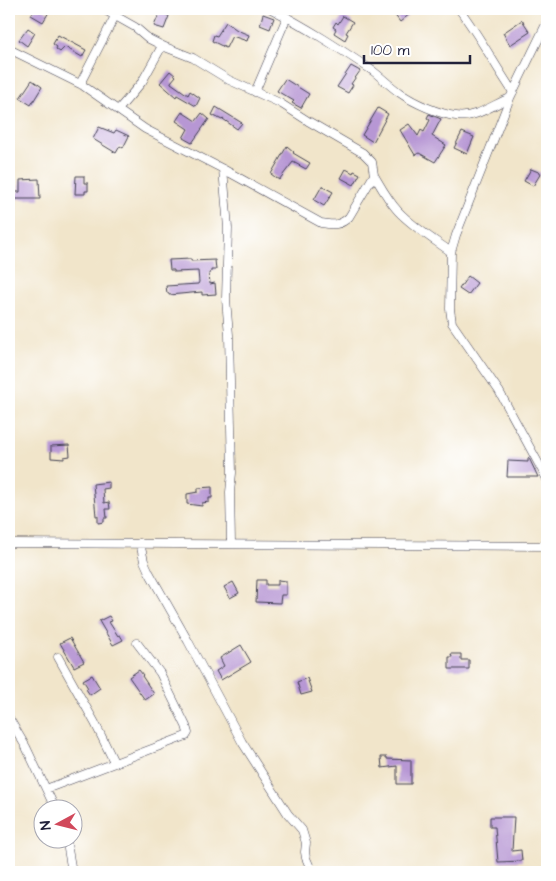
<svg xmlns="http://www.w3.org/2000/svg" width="556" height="881" font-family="'Architects Daughter',sans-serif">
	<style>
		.building { fill: #b797d4 }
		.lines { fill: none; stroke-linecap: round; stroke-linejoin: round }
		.minor-casing { stroke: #413f50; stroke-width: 9 }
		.minor { stroke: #fff; stroke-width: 8 }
	</style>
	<rect width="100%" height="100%" fill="#fff"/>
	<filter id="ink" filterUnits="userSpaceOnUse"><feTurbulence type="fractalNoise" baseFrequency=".02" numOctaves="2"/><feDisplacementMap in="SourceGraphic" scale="10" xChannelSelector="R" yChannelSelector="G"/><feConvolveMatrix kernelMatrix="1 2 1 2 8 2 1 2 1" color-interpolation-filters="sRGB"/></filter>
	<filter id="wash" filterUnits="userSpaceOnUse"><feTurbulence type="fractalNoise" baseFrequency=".0096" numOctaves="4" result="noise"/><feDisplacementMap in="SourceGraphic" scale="20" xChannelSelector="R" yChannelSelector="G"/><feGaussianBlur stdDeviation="1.12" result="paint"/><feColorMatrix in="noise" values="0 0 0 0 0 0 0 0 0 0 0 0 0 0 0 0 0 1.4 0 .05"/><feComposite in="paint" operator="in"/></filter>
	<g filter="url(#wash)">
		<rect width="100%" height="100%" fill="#f1e5ca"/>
		<g id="blocks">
			<path class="building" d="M35,9H43L49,12L43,22L31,15Z
				M401,9H416L400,22L394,14Z
				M160,12L169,16L164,29L154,26Z
				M263,14L274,18L270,29L260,25Z
				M343,16L353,22L346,33L348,34L345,40L334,33L336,29L333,27L336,22L338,24Z
				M522,20L530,32L510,45L503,33Z
				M226,22L237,30L249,35L247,41L232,36L226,48L212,41L214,35L217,36Z
				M28,28L35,33L27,46L19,40Z
				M58,35L86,50L82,57L65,47L60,52L56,49L57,47L53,44Z
				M351,66L360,71L351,84L353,85L348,93L337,87Z
				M170,71L176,76L171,82V83L188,95L190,91L200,98L196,106L177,95L176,97L160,83Z
				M285,79L309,94L301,108L292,103L294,101L277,91Z
				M32,80L42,87L31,105L20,98Z
				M216,107L242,123L237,129L223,119L222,120L212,115Z
				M378,108L388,114L373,142L362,135Z
				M182,112L196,121L202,113L209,119L192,143L183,138L188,129L176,121Z
				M429,114L441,119L432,136L446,145L435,162L419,153L415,155L400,130L409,124L418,136L421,130L424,132L430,120L427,118Z
				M99,127L114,133L116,130L129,136L123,148L120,146L116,153L93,139Z
				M462,132L474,137L467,154L454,148Z
				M287,146L294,152L293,153L310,163L306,169L293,162L279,180L271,174Z
				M346,169L353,173L354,171L360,174L354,185L341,178Z
				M531,169L541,173L533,186L524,181Z
				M76,176H84V183H88V191H85V194H75Z
				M39,179L40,199H9V192H20V180Z
				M322,186L333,192L324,206L314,200Z
				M191,259V261L215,260L216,270H211V272L209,273L210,284L215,283L216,294L202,295V292L169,295V293H167L166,286L198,284L199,282L198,271L174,272V270H170L169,260Z
				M468,276L477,283L468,295L459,289Z
				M69,445L70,456L64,457V459L51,458V446Z
				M528,458H529L538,477H507L508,461L528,462Z
				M109,482V488L103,489L104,503L109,502L110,509H106L107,518H104V522L98,523V516H96L93,484Z
				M212,487V498H209V502L202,503V506L187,504V494L198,492V488Z
				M257,580H266V585H278V580L286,581V595H281L280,603L256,602Z
				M233,582L239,593L230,598L224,587Z
				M109,616L112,621L109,622L118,636L120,635L123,640L113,645L99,621Z
				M70,638L84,662L74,667L60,643Z
				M241,645L251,662L221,680L216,671L224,666L220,658Z
				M451,654H461V660H469V669H449V657H452Z
				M139,670L143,675L142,676L154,694L145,700L129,677Z
				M92,675L100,688L90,695L86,689L88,688L83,680Z
				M307,678L312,692L301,695L297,682Z
				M381,757H387V759L411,760V784H397V766L382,768Z
				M490,817H514L512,851L521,850L522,861L498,862L495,827H490Z"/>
		</g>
	</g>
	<g filter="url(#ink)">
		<use href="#blocks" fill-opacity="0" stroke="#413f50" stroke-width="1"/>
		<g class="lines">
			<g class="minor-casing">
				<path id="minor" d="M271,9C307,27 340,49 373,71C382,78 390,86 400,93C414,103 439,114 456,116C475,119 494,104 510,98
					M459,9C479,35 494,64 513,92
					M547,22L510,98L456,235L451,252L450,309L452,323L499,391L547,479
					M9,49L82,85L145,129L223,169L321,223C333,225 340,226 349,217L374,175L372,162L363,153L308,121L280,103L229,80L193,58L165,47L149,39L135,27L103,9
					M82,85V80L115,16
					M255,92L287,17
					M118,110L142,82L162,46
					M223,169L228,228L226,299L229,335L232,473L230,492L231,543
					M374,175C381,187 388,200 398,211C413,227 433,239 451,252
					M9,543L547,546
					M140,543L144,561L149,572L188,641L242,742L288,814L302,830L306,843L305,852L306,858L312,872
					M58,657L95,723L114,762
					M9,718L26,747L55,808
					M46,789L186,736L188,733L186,726L160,673L137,643
					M66,838L72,872"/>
			</g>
			<use href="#minor" class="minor"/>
		</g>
	</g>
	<rect width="556" height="881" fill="none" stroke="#fff" stroke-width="30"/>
	<g transform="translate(58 824) rotate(263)"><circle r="24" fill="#ffffff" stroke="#a7a7b1"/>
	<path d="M0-4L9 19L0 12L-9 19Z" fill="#d1495b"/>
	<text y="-8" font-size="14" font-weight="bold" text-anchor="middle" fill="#22223b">N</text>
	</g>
	<path d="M364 55v8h106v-8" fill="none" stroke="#22223b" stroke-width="2.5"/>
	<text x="371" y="55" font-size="15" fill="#22223b" stroke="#ffffff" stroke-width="4" paint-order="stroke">100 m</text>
</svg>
